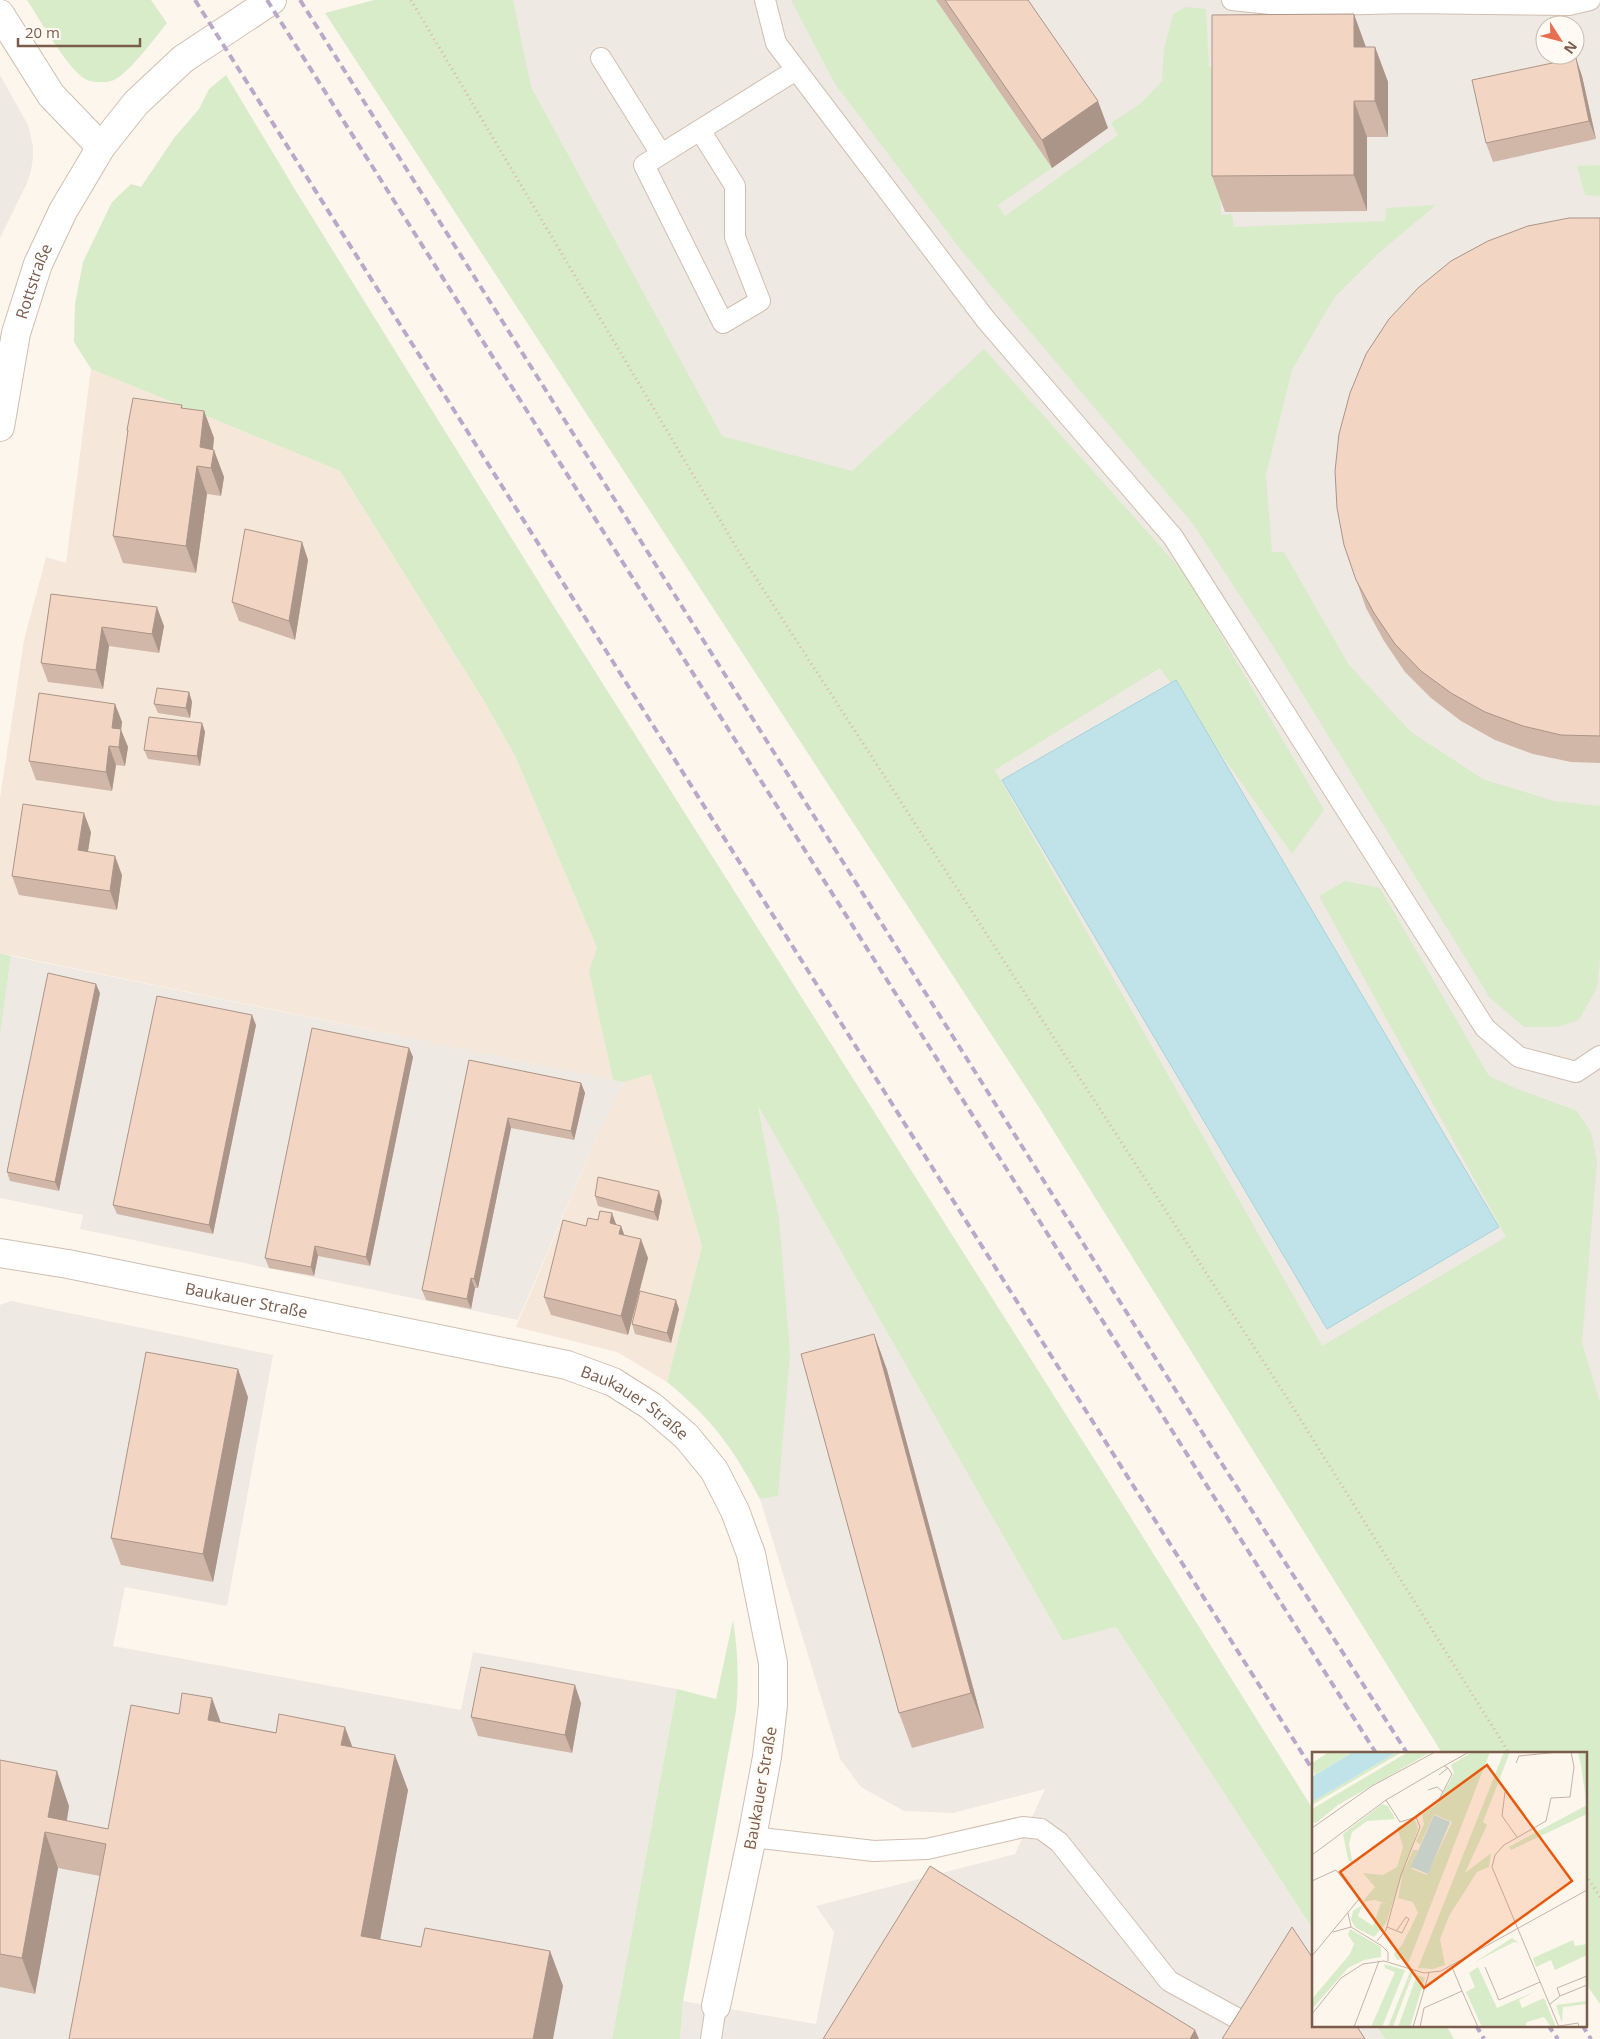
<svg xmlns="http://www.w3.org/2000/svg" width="1600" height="2039" font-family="'Open Sans',sans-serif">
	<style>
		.residential { fill: #f5e8da }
		.industrial { fill: #efe9e4; fill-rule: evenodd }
		.green { fill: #d8ecc9 }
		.water { fill: #bfe3e8; stroke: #a5d3da }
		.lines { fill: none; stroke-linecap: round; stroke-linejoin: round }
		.service-casing { stroke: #d1beb0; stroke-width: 22 }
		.minor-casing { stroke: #d1beb0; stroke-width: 30 }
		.tertiary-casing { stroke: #d1beb0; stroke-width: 30 }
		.path { stroke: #d9b8a5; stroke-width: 3; stroke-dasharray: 1 4; stroke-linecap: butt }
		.service { stroke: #fff; stroke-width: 20 }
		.minor { stroke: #fff; stroke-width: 28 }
		.tertiary { stroke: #fff; stroke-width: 28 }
		.rail { stroke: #b9a8c9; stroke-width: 4; stroke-dasharray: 8 5; stroke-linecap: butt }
		.wall { fill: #d1b7a8 }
		.shaded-wall { fill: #aa9588 }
		.building { fill: #f3d5c3; stroke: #aa9588 }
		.labels { text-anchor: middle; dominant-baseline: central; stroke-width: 4.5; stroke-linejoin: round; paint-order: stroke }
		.street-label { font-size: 16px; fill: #7a5c4d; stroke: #fffaf3 }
		.inset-road { fill: none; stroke: #c5b3a7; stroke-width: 1 }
		.view { fill: #e8590c; fill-opacity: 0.15; stroke: #e8590c; stroke-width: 2.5 }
		.inset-edge { fill: none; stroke: #7a5c4d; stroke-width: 2.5 }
	</style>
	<rect width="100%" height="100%" fill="#fdf6ec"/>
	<path class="residential" d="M91,369L340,471L484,701L515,756L597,948L590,971L613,1080L0,953V798L24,640L46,557L66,563Z
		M651,1073L702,1246L667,1382L617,1352L516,1327L598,1134L624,1082Z"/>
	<path class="industrial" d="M477,0H1600V1874L1586,1753L736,491ZM1545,25H1575V55H1545Z
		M0,75L28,125L33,146V158L31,171L27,183L0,238Z
		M11,956L624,1082L598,1134L518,1320L80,1229L83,1215L0,1198V1036Z
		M757,1104L1063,1641L1116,1627L1314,1931V2025H1376L1385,2039H680L683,2001L816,2024L834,1932L816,1906L1015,1854L1045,1789L953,1813L904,1811L861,1787L840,1759L760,1499L778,1496L779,1218Z
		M11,1301L273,1355L227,1606L125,1587L113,1646L461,1710L473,1652L677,1689L612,2039H0V1305Z"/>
	<path class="green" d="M27,0H151L167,23C155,38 129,73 114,80C107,83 95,83 87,80C69,72 39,18 27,0Z
		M374,0H513L531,87L722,436L852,471L984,349L1185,574L1324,810L1292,854L1160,668L995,770L1322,1346L1506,1237L1319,896L1345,881L1380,888L1489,1076L1513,1087L1577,1111L1591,1132L1597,1161L1582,1343L1600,1402V2004L1586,1984V1753H1442L1038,1106L325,13Z
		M791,0H936L1052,168L998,205L1005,216L1118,135L1111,123L1140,104L1162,81L1164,49L1173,14L1186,7L1206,9L1209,67L1217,68L1221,215L1232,214L1234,227L1385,221L1386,208L1436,205L1380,252L1334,298L1292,370L1266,475L1272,552H1284L1349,665L1411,732L1483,779L1554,801L1600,806V959L1597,988L1579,1020L1558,1027H1524L1490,998L1273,646L1193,524L961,250L835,84Z
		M226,75L299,196L553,605L1103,1473L1314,1811V1931L1116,1627L1063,1641L758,1106L779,1218L790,1353L778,1496L760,1499C733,1448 712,1419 667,1382L702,1246L651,1074L624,1082L613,1080L589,971L597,948L515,756L484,701L340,471L91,369L74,342L75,304L83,262L112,202L131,184L141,187L174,138L199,109L209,89Z
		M1600,165V196L1585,195L1577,166Z
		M0,953L11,956L0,1036Z
		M733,1620C738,1651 739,1680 736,1711L683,2001L680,2039H612L677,1689L716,1699Z
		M1376,2025H1446L1454,2039H1385Z"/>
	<path class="water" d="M1176,680L1499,1227L1327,1329L1002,780Z"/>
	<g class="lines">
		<g class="service-casing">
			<path id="service" d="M765,0L776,43L986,320L1173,537L1485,1028L1519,1057L1576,1072L1600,1056
				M1232,0L1289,6L1406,3L1569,5L1590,0
				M601,58L661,154
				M700,130L735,186V237L760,301L723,323L644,165L796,70
				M752,1837L874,1851L927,1849L1023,1827L1041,1829L1059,1842L1169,1981L1242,2021
				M711,2039L716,2006"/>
		</g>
		<g class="minor-casing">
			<g id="minor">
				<path d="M0,14L51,95L101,147"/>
				<path id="s1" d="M0,1253L68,1264L567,1365L613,1382L651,1406L686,1436L714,1470L735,1511L751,1554L773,1663V1705L767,1757L752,1837L716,2006"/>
			</g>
		</g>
		<g class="tertiary-casing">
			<g id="tertiary">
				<path id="s2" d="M0,427L16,333L38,264L63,211L101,147L136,103L183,59L272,0"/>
			</g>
		</g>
		<path class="path" d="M411,0L739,552L1289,1401L1509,1753
			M1586,1875L1600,1897"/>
		<use href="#service" class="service"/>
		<use href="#minor" class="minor"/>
		<use href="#tertiary" class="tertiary"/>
		<path class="rail" d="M195,0L1314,1772
			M267,0L1376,1753
			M300,0L1224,1467L1407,1753
			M1476,2025L1484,2039
			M1548,2025L1558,2039
			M1582,2025L1591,2039"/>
	</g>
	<path class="wall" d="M936,0H1028L1108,128L1052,168Z
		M1366,47H1375L1388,82V137H1367V211L1225,212L1212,176Z
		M1582,76L1596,139L1493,162L1486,143Z
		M1600,218V763L1571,762L1533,754L1495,740L1461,721L1431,698L1405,672L1384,641L1366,608L1344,545Z
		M182,405L183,408L204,411L214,438L213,449L224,477L221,496L207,494L196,573L123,563L113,536L128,433L127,430Z
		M302,542L308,560L295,640L239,621L232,602Z
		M51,594L164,626L159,653L109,646L103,689L48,682L41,663Z
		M189,692L192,702L190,718L158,713L154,704Z
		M115,704L122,722L121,730L128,747L125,766L116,765L112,791L36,780L29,761Z
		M202,723L205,732L200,766L148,759L144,750Z
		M91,832L88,852L122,875L117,910L19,895L12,876Z
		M100,993L59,1191L10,1181L7,1172Z
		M256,1025L213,1234L117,1214L113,1205Z
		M409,1048L413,1057L370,1266L318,1256L314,1276L269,1268L265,1258Z
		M469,1060L581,1083L585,1093L574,1140L511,1128L478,1288H475L471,1309L426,1300L422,1290Z
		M595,1196L662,1201L658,1221L598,1206Z
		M617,1225L621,1226L624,1235L648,1258L628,1335L551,1315L544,1297L586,1226Z
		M679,1309L671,1343L635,1334L632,1324Z
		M874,1334L887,1370L984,1728L912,1748L899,1713Z
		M248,1397L213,1582L121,1565L111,1538Z
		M581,1703L572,1753L478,1736L471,1717Z
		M221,1722L352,1747L408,1790L380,1940L421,1947L550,1951L563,1986L100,1876L58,1868L35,1994L0,1987V1760L69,1806L67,1821L108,1829Z"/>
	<path class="shaded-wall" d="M1354,14L1367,50L1354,47Z
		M1375,47L1388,82V137L1375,101Z
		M1576,58L1582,76L1596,139L1589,121Z
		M1098,101L1108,128L1052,168L1042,140Z
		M1354,101L1367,137V211L1354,175Z
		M204,411L214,438L211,468L200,447Z
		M214,450L224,477L221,496L211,468Z
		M197,466L207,494L196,573L186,546Z
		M302,542L308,560L295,640L289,621Z
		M157,607L164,626L159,653L152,634Z
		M102,627L109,646L103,689L96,670Z
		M189,692L192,702L190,718L186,708Z
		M115,704L122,722L121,730L128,747L125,766L112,728Z
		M202,723L205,732L200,766L197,756Z
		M109,746L116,765L112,791L106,772Z
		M84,813L91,832L85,869L78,850Z
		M115,856L122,875L117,910L110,891Z
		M96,984L100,993L59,1191L55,1182Z
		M252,1015L256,1025L213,1234L209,1225Z
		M409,1048L413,1057L370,1266L366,1257Z
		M581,1083L585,1093L574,1140L571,1131Z
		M508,1118L511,1128L478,1288L474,1279Z
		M659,1191L662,1201L658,1221L654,1212Z
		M612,1213L619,1232L621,1226L628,1245L610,1223Z
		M641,1239L648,1258L628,1335L621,1316Z
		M315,1246L318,1256L314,1276L311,1267Z
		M471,1278L475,1288L471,1309L467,1299Z
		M676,1300L679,1309L671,1343L667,1333Z
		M874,1334L887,1370L984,1728L971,1693Z
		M238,1369L248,1397L213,1582L203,1554Z
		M575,1685L581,1703L572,1753L565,1735Z
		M212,1698L225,1734L208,1720Z
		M345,1727L358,1762L341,1745Z
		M395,1755L408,1790L374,1972L361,1936Z
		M57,1771L69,1806L64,1836L48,1817Z
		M45,1832L58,1868L35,1994L22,1958Z
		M550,1951L563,1986L553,2039H533Z
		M1195,2030L1199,2039H1190Z"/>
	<path class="building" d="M945,0H1028L1098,101L1042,140Z
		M1354,14V47H1375V101H1354V175L1212,176V15Z
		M1576,58L1589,121L1486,143L1472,80Z
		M1569,218H1600V736L1561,735L1523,726L1485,712L1451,693L1421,671L1395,644L1374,613L1356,580L1344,545L1337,508L1335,471L1339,434L1350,393L1366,354L1389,319L1418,288L1451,261L1488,241L1528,226Z
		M133,398L182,405L181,408L204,411L200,447L214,450L211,468L197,466L186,546L113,536L128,430H127Z
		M245,529L302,542L289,621L232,602Z
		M51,594L157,607L152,634L102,627L96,670L41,663Z
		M157,688L189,692L186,708L154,704Z
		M39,693L115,704L112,728L121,729L119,747L109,746L106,772L29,761Z
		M149,717L202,723L197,756L144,750Z
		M23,804L84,813L78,850L115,856L110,891L12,876Z
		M48,973L96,984L55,1182L7,1172Z
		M157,996L252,1015L209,1225L113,1205Z
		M312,1028L409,1048L366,1257L315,1246L311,1267L265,1258Z
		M469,1060L581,1083L571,1131L508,1118L474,1279L471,1278L467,1299L422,1290Z
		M598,1177L659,1191L654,1212L595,1196Z
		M600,1211L612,1213L610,1223L621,1226L619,1234L641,1239L621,1316L544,1297L563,1220L586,1226L588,1218L598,1220Z
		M640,1291L676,1300L667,1333L632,1324Z
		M874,1334L971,1693L899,1713L801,1354Z
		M146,1352L238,1369L203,1554L111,1538Z
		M481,1667L575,1685L565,1735L471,1717Z
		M182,1693L212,1698L208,1720L276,1733L279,1714L345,1727L341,1745L395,1755L361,1936L421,1947L425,1928L550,1951L533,2039H69L106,1844L45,1832L22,1958L0,1954V1760L57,1771L48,1817L108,1829L131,1705L179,1714Z
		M930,1866L1195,2030L1190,2039H823Z
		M1292,1927L1314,1960V2025H1356L1365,2039H1222Z"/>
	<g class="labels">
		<g class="street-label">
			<text stroke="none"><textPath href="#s2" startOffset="150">Rottstraße</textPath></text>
			<text stroke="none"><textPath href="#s1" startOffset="251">Baukauer Straße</textPath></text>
			<text stroke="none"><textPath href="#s1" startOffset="656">Baukauer Straße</textPath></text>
			<text transform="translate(760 1788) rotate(-80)">Baukauer Straße</text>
		</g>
	</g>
	<g transform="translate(1312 1752)">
		<rect width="275" height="275" fill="#fdf6ec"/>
		<path d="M17,0H41L3,23L0,11ZM85,0H90L0,53V50ZM96,0H119L26,53L4,71L0,70V57ZM160,0H178L96,212L90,207L85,208L82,202L90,193L106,161L101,150L86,146L91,120L101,98H106L100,117L115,123L140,70L122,62L108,93L104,89L112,72L110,63L126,51L142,21L139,13ZM192,0H198L171,70L175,73L153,121L179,101L177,115L165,120L137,164L128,187L133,213L121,217L106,216ZM266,0H275V53L269,14ZM70,52L76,54L83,67L55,69L40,80L37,92L41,113L36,107L31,82ZM275,53V62L199,98L197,95L191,98ZM103,68L106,76L74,171L62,185L44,176L39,168L41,159L50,153L46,164L61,174L69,151L75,152L63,148L50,150L63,135L51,121L71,123L85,115L91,95L85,75ZM38,177L69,195V205L52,208L36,216L0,257V247L38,202L42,192L36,183ZM200,186L207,191L202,190L163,210ZM261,188L263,194L275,192V203L243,218L239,208L224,215L221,206ZM72,212L93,218L70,275H59L83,220L73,216ZM166,215L185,256L224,239L207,248L210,256L232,246L244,275H239L232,265L215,270L213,275H170L154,240L163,235L157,221ZM98,220L101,221L81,275H76ZM105,223L113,226L98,275H86ZM275,249V252L251,255L250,271L244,253Z" fill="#d8ecc9"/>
		<path d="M41,0H85L0,50V25ZM122,63L138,70L116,122L99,115Z" fill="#bfe3e8"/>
		<path class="inset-road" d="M204,11L207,4L247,0M132,14L157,0M131,40L140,22L136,16M193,40L190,64L205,85M104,65L88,70L74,48L132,14L136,16L127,23M0,76L60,34L123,0M0,103L74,48M0,129L24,118L47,147L0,204M36,161L39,175L70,194L76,200V209M75,175L90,181L97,167L94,165L85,178M21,180L39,175M65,189L74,178L89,123L108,75L104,65L126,49L131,40L125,35L116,38M173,215L187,248L228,230M150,239L166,275M248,244L245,236L275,224M238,252L248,244L275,233M0,262L29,226L51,212L72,209L112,221L129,219L275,138M247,274L266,271L267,275M42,275L67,209M101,275L117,221M108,275L112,256L150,239L140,215M247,275L180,115L183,103L192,93L234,69L239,46L258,45L262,15L259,0"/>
		<path class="view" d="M175,13L260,129L112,236L28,120Z"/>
		<rect width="275" height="275" class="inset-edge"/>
	</g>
	<g transform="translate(1560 40) rotate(126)"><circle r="24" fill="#fffaf3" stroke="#cabbb1"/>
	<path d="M0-4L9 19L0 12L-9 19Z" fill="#e76f51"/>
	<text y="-8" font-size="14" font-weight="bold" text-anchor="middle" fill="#7a5c4d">N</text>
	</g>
	<path d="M18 38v8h122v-8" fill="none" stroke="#7a5c4d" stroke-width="2.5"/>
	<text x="25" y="38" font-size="15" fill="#7a5c4d" stroke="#fffaf3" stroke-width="4" paint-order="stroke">20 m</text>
</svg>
